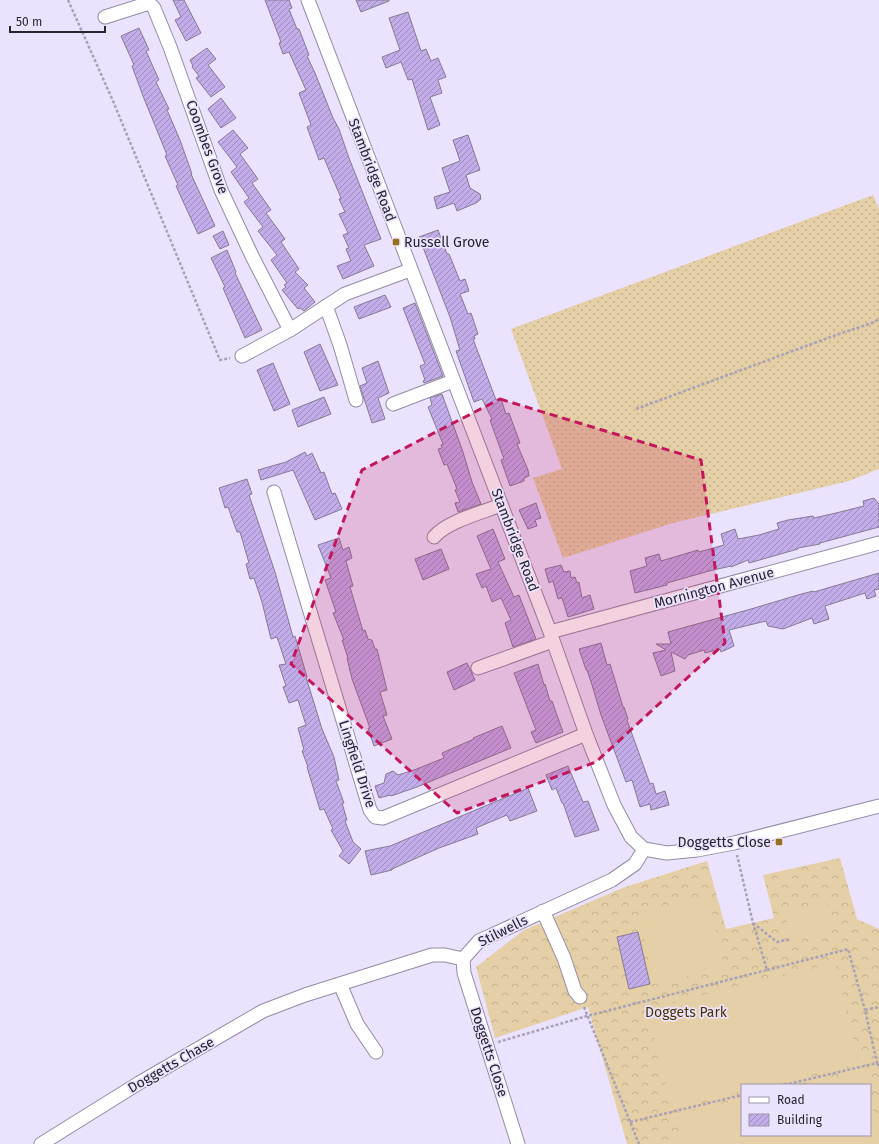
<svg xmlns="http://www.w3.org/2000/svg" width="879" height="1144" font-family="'Fira Sans',sans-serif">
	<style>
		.grass { fill: url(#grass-dots) }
		.forest { fill: url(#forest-crowns); fill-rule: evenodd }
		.pitch { fill: #e5cfa6 }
		.building { fill: url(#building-hatch); stroke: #847b94 }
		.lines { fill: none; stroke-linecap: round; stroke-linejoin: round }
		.minor-casing { stroke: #948ba4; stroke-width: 15 }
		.path { stroke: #a9a2b7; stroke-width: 2.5; stroke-dasharray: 3 2; stroke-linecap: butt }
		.minor { stroke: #fff; stroke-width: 13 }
		.marked { fill: #c2185b; fill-opacity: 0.2; stroke: #c2185b; stroke-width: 3; stroke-dasharray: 8 5; stroke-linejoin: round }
		.poi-dot { fill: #96711b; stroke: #ebe2fd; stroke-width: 1.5 }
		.labels { text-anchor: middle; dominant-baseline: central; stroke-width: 3.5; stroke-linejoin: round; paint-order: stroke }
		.street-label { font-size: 14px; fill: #28242e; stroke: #ebe2fd }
		.poi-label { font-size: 14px; fill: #28242e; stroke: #ebe2fd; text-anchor: start }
		.park-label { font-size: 14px; fill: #493400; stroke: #ebe2fd }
	</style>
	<defs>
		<pattern id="grass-dots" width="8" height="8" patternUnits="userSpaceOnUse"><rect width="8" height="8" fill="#e5cfa6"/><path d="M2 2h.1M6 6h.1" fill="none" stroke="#c4b28f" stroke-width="1.8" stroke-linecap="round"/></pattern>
		<pattern id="forest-crowns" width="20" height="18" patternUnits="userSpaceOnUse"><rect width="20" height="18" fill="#e5cfa6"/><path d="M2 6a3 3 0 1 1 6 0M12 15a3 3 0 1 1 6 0" fill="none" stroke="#c4b28f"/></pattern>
		<pattern id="building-hatch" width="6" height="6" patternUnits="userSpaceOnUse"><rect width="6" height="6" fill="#c2ace9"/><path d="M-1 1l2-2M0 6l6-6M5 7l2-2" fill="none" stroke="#9e8cbd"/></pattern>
	</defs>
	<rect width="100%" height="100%" fill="#ebe2fd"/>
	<path class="grass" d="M873,195L879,209V469L849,481L673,523L563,558L533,478L562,469L511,329Z"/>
	<path class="forest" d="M840,858L857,919L879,929V1144H627L588,1007L495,1038L476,967L524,930L625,887L707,861L726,929L774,918L763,875ZM742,1085H870V1135H742Z"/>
	<path class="pitch" d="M709,897L724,968L654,984L638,912Z
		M827,902L834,929L791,939L784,911Z
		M835,963L859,1063L768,1085H742V1091L672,1108L648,1009Z
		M864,1071L868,1085H802Z
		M870,1096L879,1134V1144H682L675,1115L742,1099V1135H870Z"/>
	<path class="building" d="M173,0H184L201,33L186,41L175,20L181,17Z
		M265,0H289L292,8L289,9L297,29H299L309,55L307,56L315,73L333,118L339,129L349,158L381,239L364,245L374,266L343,279L337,266L351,261L346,249L349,248L343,235L348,233L339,214L345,212L339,199L341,198L324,158L319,160L307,127L311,125L299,93L306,90L289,52L283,54L279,43L281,42Z
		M356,0H389V1L361,12Z
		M408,12L421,51L426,49L431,61L438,58L446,77L438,80L442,93L430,97L440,125L428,130L412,79L408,80L401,62L386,68L382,57L400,50L389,18Z
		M139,28L149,50L146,51L159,80L156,82L169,109L167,110L180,140L192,174H191L215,226L198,234L176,186L178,185L165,156L167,155L143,96L132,66L134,65L121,36Z
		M207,48L216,59L208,65L225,87L211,97L196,78L199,76L192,67L193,66L190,60Z
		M221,98L236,118L221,128L208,109Z
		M233,130L248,148L240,154L258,179L252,183L271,210L266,213L285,239L281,242L299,269L295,272L308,285L304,288L315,302L304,311L300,308L298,309L282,290L286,287L284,285L287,283L271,260L277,255L258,231L263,227L244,202L249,198L231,172L237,167L218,142Z
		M468,135L480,170L466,175L470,188L480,194L481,199L476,203L457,211L454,203L437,209L434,197L450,192L442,168L460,161L453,140Z
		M438,230L447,254H449L460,281L465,279L469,291L460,294L468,314L471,313L478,334L474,336L475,339H473L496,400L501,399L506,414L509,413L520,443L517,444L528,470L529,476L524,478V481L510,486L501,460L504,459L490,420L492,419L482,399L474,402L456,351L460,350L450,317L419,237Z
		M223,231L229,245L220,249L213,236Z
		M227,250L236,272L235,273L262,330L245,338L223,288L225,287L211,258Z
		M385,295L391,307L359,319L354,307Z
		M415,303L443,376L424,383L423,381L425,380L420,366L425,364L403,308Z
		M320,344L338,385L320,391L304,352Z
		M378,361L389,393L378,398L385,419L372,423L360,386L367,383L362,368Z
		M273,363L290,404L274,411L257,370Z
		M442,394L463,452L472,482L481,504L458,512L455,503L460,502L455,490L457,489L447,464L444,465L438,449L442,448L441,445L443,444L428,407L432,405L430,398Z
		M324,397L331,414L298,427L292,410Z
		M305,452L307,456L312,453L321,473L324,472L332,494L335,493L342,509L315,520L293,470L261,480L258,470L286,462Z
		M247,479L252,494L249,495L275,572L293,637L295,636L307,677H306L322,729L334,757L339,780L336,781L344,803H342L347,820L345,821L353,842L361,849L349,864L339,856L343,851L331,830L333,829L324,809L320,810L307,767H308L302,751L304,750L298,728L306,725L298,700L289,703L283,687L286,686L279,665L286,664L277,637L271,639L262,602L254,578L250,579L246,564L249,563L240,532H237L228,507L225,508L219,488Z
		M874,498L879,504V527L820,543V544L798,548V549L749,563L748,560L731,567V566L709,571L667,583V585L635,593L630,571L647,566L645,558L659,554L661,561L698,550L699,552L724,545L721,534L735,529L738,539L759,535L779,529L777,523L788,520L813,516L814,518L836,513L864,506L863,501Z
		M536,503L541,518L535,520L537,526L528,529L519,510Z
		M493,529L505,559L498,562L514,597L519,595L536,639L513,647L505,623L511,620L501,598L492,602L486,586L482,588L476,574L491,569L477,536Z
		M339,538L343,550L349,547L352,558L346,561L353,586L350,587L363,631L365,630L368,639L372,640L375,649H377L387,690L380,692L387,715L383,716L392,739L374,746L368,728H370L352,679L347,658H348L342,640H344L333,613L336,612L325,580L331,578L318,545Z
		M441,549L449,569L423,580L415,559Z
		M561,565L564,572L570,571L571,578L575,577L577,583L579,582L582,598L590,595L594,609L568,617L562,598L558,599L553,581L549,583L545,569Z
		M879,573V589L874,590L876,596L867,599L865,593L825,606L829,619L814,624L812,618L783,629L768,626L766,621L729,630L734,646L721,652L720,649L705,653L704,650L688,655L685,659L671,652L675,671L661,676L653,653L666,650L656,644H671L668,632L751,609L798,595L813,591L814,592Z
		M601,643L607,665L610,664L614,677L623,707H624L628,719L627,720L650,784L653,783L656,794L665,791L669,805L651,810L650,804L640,807L632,780L626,782L601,715L592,685L587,670H586L579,649Z
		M467,663L475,680L454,690L447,672Z
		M538,664L544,685L545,684L550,701H552L563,732L536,743L531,732L536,730L514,673Z
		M502,726L511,748L417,787L391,796L390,795L379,798L375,786L384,783L386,774L393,771L398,775L414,770L444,758L442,753L474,739L473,738Z
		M568,766L583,802L588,801L599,830L575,837L563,803H562L556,788L552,790L546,775Z
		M528,788L537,811L510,821L507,815L476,828L478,834L439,848L392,869V870L371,875L365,851L390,846Z
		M638,932L650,984L629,989L617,937Z"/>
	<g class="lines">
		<g class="minor-casing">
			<path id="minor" d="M308,0L550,632L586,734L614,805L631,837L644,849L667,853L697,850L734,843L879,806
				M105,17L149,3L154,8L170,47L221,190L252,256L290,330
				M326,306L340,345L356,400
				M242,356L290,330L345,294L410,270
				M393,404L453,381
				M274,492L370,810L375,817L383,818L586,734
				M434,537C446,522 483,512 501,505
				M550,632L879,543
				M478,668L553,641
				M543,911L564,958L575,991L580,997
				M463,959L479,941L612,880L635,864L644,849
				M463,959L464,973L518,1144
				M340,984L357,1024L376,1052
				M41,1144L139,1083L263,1011L305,995L432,955H445L463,959"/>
		</g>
		<path class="path" d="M68,0L113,101L220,360L230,358
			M636,409L836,335L872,323L879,319
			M753,923L777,942L791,939
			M767,970L848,949L865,1010
			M584,1007L639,1144
			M498,1042L587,1016L767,970L753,923L737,855
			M877,1063L879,1068
			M784,1085L877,1063L865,1010L879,1007
			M630,1122L742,1095"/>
		<use href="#minor" class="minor"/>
	</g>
	<path class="marked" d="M500,399L701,460L725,643L596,762L457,813L291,664L362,470Z"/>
	<g class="poi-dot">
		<rect x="392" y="238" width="8" height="8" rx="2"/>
		<rect x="775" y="838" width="8" height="8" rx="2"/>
	</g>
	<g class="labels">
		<g class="street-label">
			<text transform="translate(207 147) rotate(70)">Coombes Grove</text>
			<text transform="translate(372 170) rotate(69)">Stambridge Road</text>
			<text transform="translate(515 540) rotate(69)">Stambridge Road</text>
			<text transform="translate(714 588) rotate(-15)">Mornington Avenue</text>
			<text transform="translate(357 764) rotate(72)">Lingfield Drive</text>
			<text transform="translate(503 931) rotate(-27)">Stilwells</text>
			<text transform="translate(489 1052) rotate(72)">Doggetts Close</text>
			<text transform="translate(171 1065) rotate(-30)">Doggetts Chase</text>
		</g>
		<g class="poi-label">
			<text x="404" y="242">Russell Grove</text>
			<text x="771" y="842" text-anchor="end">Doggetts Close</text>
		</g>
		<g class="park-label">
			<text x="686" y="1012">Doggets Park</text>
		</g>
	</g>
	<rect x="741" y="1084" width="130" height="52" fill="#ebe2fd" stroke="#9d96aa"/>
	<rect x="749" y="1097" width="20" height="6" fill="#ffffff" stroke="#9d96aa"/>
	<text x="777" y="1104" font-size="12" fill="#28242e">Road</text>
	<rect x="749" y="1114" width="20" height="12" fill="url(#building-hatch)" stroke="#9d96aa"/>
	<text x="777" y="1124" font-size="12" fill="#28242e">Building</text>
	<path d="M10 26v6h95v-6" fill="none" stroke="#28242e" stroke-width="2"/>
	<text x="16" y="26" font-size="12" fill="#28242e" stroke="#ebe2fd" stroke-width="3" paint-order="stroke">50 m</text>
</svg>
